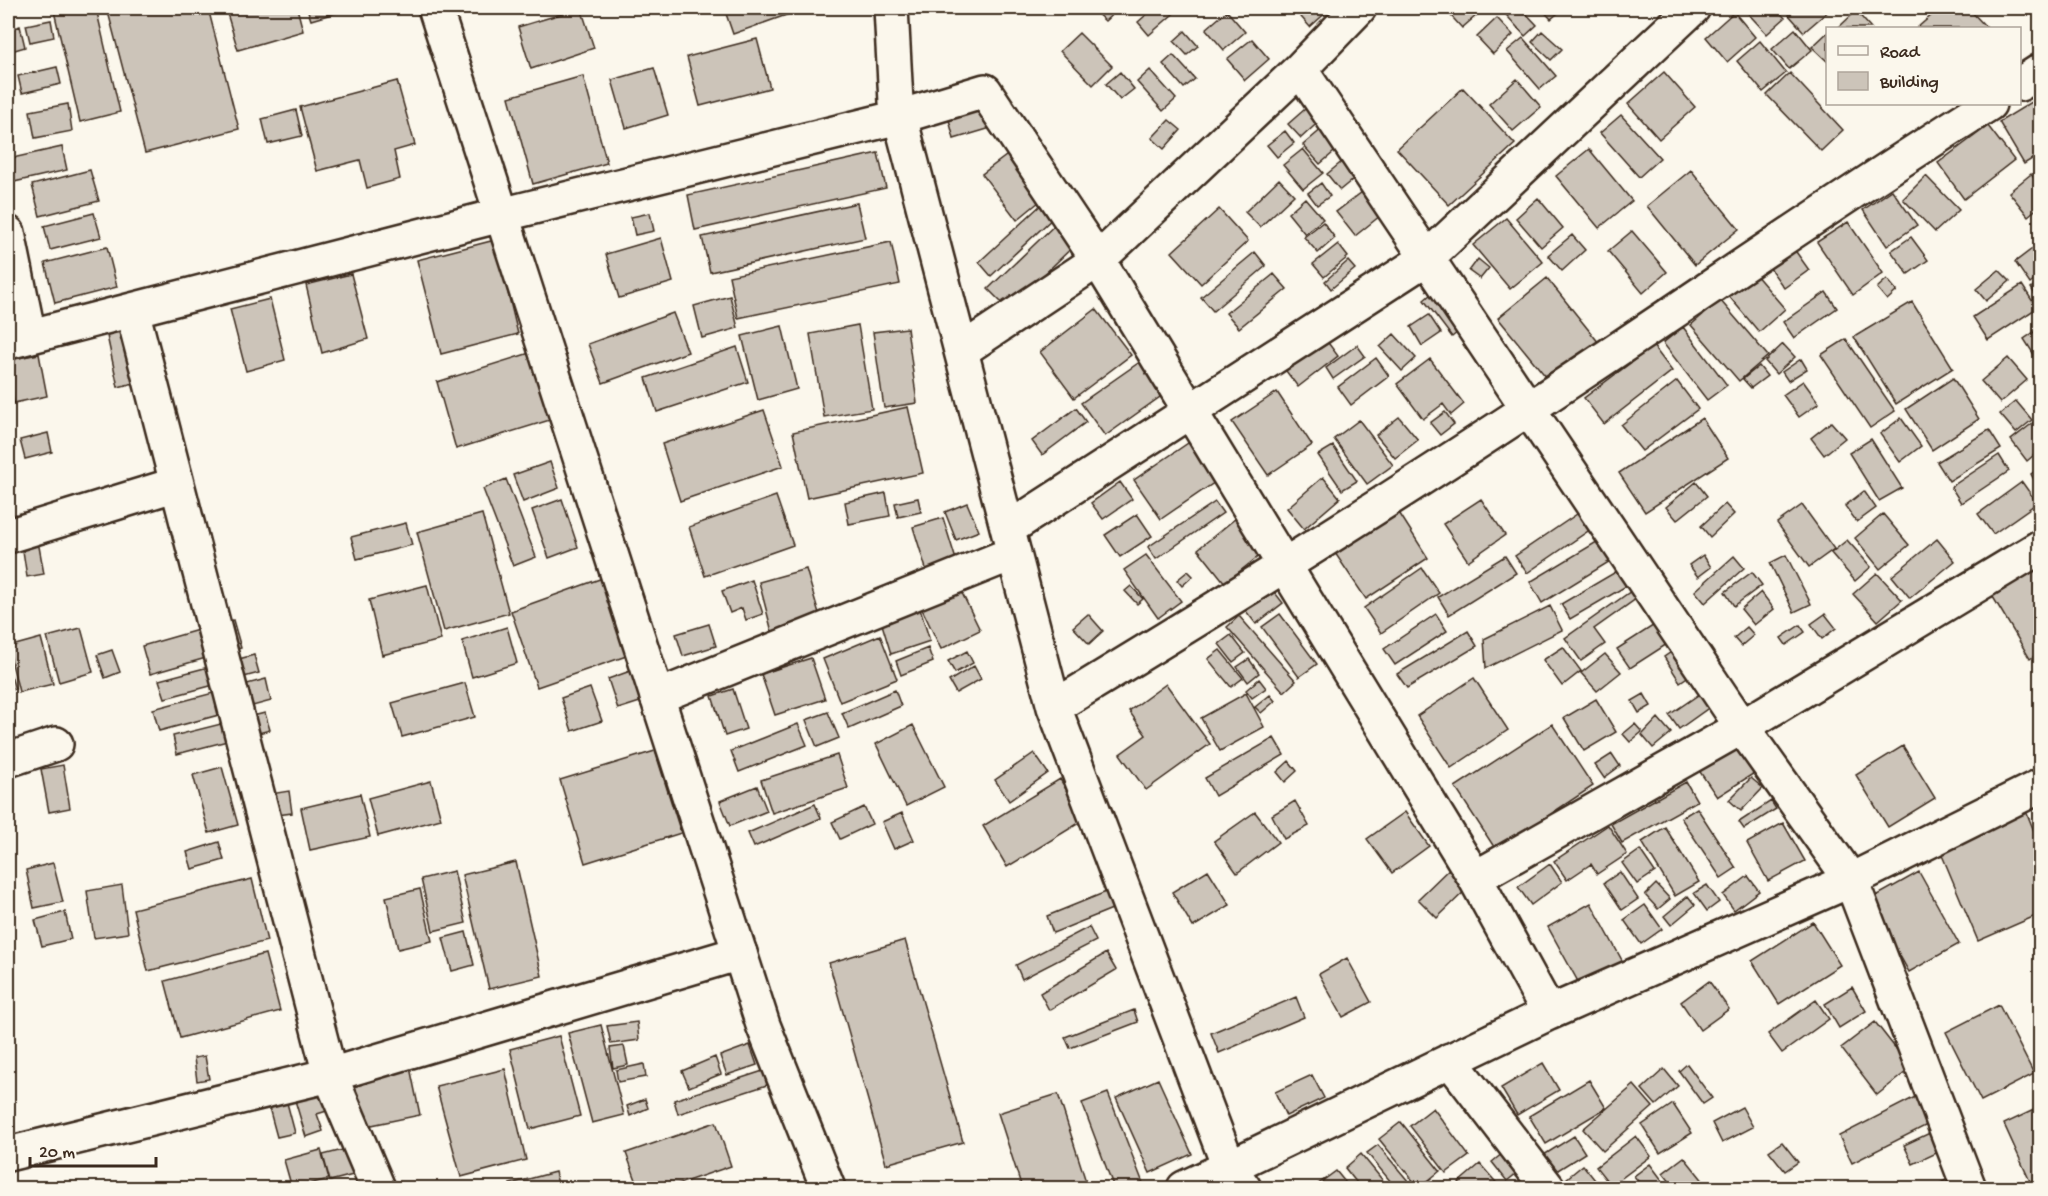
<svg xmlns="http://www.w3.org/2000/svg" width="2048" height="1196" font-family="'Gochi Hand',sans-serif">
	<style>
		.building { fill: #ccc4b9; stroke: #3b2a1e; stroke-width: 1.5 }
		.lines { fill: none; stroke-linecap: round; stroke-linejoin: round }
		.minor-casing { stroke: #3b2a1e; stroke-width: 38 }
		.major-casing { stroke: #3b2a1e; stroke-width: 38 }
		.minor { stroke: #fbf7ec; stroke-width: 33 }
		.major { stroke: #fbf7ec; stroke-width: 33 }
	</style>
	<rect width="100%" height="100%" fill="#fbf7ec"/>
	<filter id="ink" filterUnits="userSpaceOnUse"><feTurbulence type="fractalNoise" baseFrequency=".0167" numOctaves="2"/><feDisplacementMap in="SourceGraphic" scale="12" xChannelSelector="R" yChannelSelector="G"/><feConvolveMatrix kernelMatrix="1 2 1 2 8 2 1 2 1" color-interpolation-filters="sRGB"/></filter>
	<g filter="url(#ink)">
		<path class="building" d="M68,8H96L120,112L80,122L54,11Z
			M107,8H208L239,129L145,153Z
			M235,8H297L303,31L238,50L226,10Z
			M307,8H352L311,20Z
			M581,8L594,48L531,69L518,27Z
			M724,8H806L733,34Z
			M1091,8H1119L1105,21Z
			M1154,8H1180L1149,35L1138,22Z
			M1293,8H1331L1310,27Z
			M1444,8H1485L1462,28Z
			M1500,8H1521L1537,25L1525,36Z
			M1541,8H1564L1551,19Z
			M1743,8H1776L1785,18L1767,34Z
			M1798,8H1832L1804,32L1789,15Z
			M1940,8H1968L1987,28H1917Z
			M1227,11L1245,32L1224,50L1206,29Z
			M1856,11L1871,28H1838Z
			M1734,12L1755,37L1727,62L1706,37Z
			M1497,18L1513,35L1493,54L1477,37Z
			M51,20L54,37L30,42L26,25Z
			M20,26L25,47L8,52V30Z
			M1795,29L1812,50L1789,69L1772,49Z
			M1185,31L1198,46L1187,55L1174,41Z
			M1542,31L1562,49L1551,60L1532,42Z
			M1828,32V62L1812,47Z
			M1079,33L1112,66L1093,85L1060,51Z
			M1523,38L1556,76L1540,89L1507,51Z
			M757,39L770,88L700,106L687,57Z
			M1252,39L1269,59L1245,80L1227,59Z
			M1760,41L1786,73L1763,92L1737,61Z
			M1173,55L1195,79L1184,88L1163,64Z
			M57,67L61,84L22,93L18,76Z
			M654,68L668,115L626,128L612,80Z
			M1150,70L1176,99L1163,111L1137,82Z
			M1120,72L1134,89L1120,100L1106,84Z
			M1664,72L1695,107L1659,139L1628,104Z
			M1790,73L1843,130L1821,151L1767,95Z
			M583,76L607,163L533,184L509,97Z
			M1517,79L1541,107L1513,131L1489,104Z
			M397,81L415,145L394,151L400,179L367,188L360,160L317,171L300,107Z
			M1463,88L1515,144L1449,205L1397,149Z
			M2040,97V154L2024,164L1999,122Z
			M1313,102L1325,116L1301,138L1288,124Z
			M68,104L72,131L35,138L30,111Z
			M985,105L991,128L954,139L948,116Z
			M296,110L302,136L268,144L262,119Z
			M1621,115L1660,158L1639,177L1600,133Z
			M1169,120L1181,130L1164,149L1152,138Z
			M1330,122L1347,141L1320,164L1303,145Z
			M1988,126L2014,160L1964,199L1938,163Z
			M1285,131L1294,143L1277,157L1267,145Z
			M62,147L67,170L14,182L8,159Z
			M1303,149L1323,173L1303,189L1283,165Z
			M1589,149L1632,201L1599,228L1556,176Z
			M878,153L886,188L695,230L688,195Z
			M1010,153L1045,197L1017,220L982,174Z
			M1344,160L1357,176L1340,190L1327,174Z
			M90,170L99,201L40,216L32,185Z
			M1691,170L1739,229L1695,265L1647,206Z
			M2031,174L2040,186V206L2028,216L2009,192Z
			M1926,176L1959,210L1935,232L1903,199Z
			M1279,179L1294,195L1260,227L1245,212Z
			M1321,183L1330,196L1317,205L1308,193Z
			M1366,189L1385,212L1355,236L1336,212Z
			M1892,190L1917,225L1887,246L1863,210Z
			M1305,198L1323,219L1305,234L1288,213Z
			M1538,198L1563,228L1541,247L1516,218Z
			M857,203L865,238L710,272L702,237Z
			M1043,203L1055,216L991,276L979,262Z
			M1219,209L1248,241L1201,284L1172,252Z
			M94,213L101,237L50,250L44,226Z
			M650,213L654,231L635,235L631,217Z
			M1506,218L1543,262L1510,289L1473,245Z
			M1060,220L1080,240L1008,309L988,289Z
			M1323,222L1335,238L1318,253L1304,237Z
			M1848,222L1883,273L1853,295L1817,242Z
			M1632,231L1667,272L1643,293L1608,251Z
			M1572,235L1585,250L1562,271L1548,255Z
			M1911,237L1928,260L1908,274L1891,251Z
			M661,238L673,282L619,298L606,254Z
			M495,240L518,334L441,354L417,260Z
			M891,242L900,284L738,318L729,276Z
			M2040,243V276L2030,284L2015,262Z
			M1338,244L1348,257L1324,277L1313,264Z
			M107,247L117,287L55,303L45,263Z
			M1794,249L1809,270L1784,288L1769,267Z
			M1255,252L1266,266L1213,311L1201,297Z
			M1478,259L1489,268L1480,279L1469,271Z
			M1348,261L1355,269L1331,289L1325,281Z
			M1749,267L1785,309L1759,332L1723,289Z
			M1999,270L2010,281L1986,301L1976,289Z
			M351,274L368,339L322,353L306,285Z
			M1274,274L1287,289L1239,328L1226,313Z
			M1547,278L1599,343L1551,383L1498,318Z
			M1887,279L1897,291L1887,300L1877,288Z
			M2040,281V303L2031,288Z
			M2022,285L2037,308L1988,340L1973,317Z
			M1438,288L1466,325L1452,337L1424,300Z
			M1826,292L1837,308L1794,338L1783,322Z
			M730,296L738,328L702,338L694,306Z
			M270,299L285,360L246,371L230,309Z
			M1720,300L1768,356L1739,381L1691,325Z
			M1912,302L1953,368L1896,404L1854,337Z
			M1096,309L1131,355L1074,398L1040,352Z
			M673,313L688,352L603,383L588,344Z
			M1429,315L1441,333L1422,346L1411,327Z
			M858,325L872,409L824,417L810,334Z
			M134,326L146,380L118,387L106,331Z
			M782,326L797,389L758,400L742,336Z
			M1683,327L1727,385L1707,400L1663,343Z
			M907,328L917,403L884,408L873,332Z
			M2040,328V364L2024,339Z
			M1320,332L1338,356L1298,387L1280,363Z
			M1394,334L1416,358L1402,371L1380,347Z
			M1846,339L1895,411L1870,428L1821,355Z
			M1783,344L1795,357L1776,374L1765,361Z
			M1357,345L1365,356L1333,379L1326,368Z
			M1653,346L1672,371L1604,424L1584,398Z
			M737,347L748,382L657,412L646,378Z
			M533,352L553,419L456,449L437,382Z
			M39,354L47,396L14,403L8,360Z
			M1376,358L1389,376L1351,405L1338,387Z
			M2008,358L2027,380L2000,403L1981,381Z
			M1144,359L1167,392L1105,436L1081,403Z
			M1430,359L1464,404L1451,415L1443,404L1423,419L1397,384Z
			M1801,359L1807,369L1788,381L1782,372Z
			M1759,366L1767,376L1751,388L1743,379Z
			M1953,378L1979,419L1932,450L1906,409Z
			M1677,381L1698,409L1642,451L1621,425Z
			M1803,381L1819,403L1799,417L1783,395Z
			M1277,392L1312,445L1268,475L1232,422Z
			M2016,401L2032,420L2016,433L2000,414Z
			M908,407L923,473L807,498L793,432Z
			M1076,408L1086,422L1042,455L1032,441Z
			M764,410L783,466L680,501L662,444Z
			M1445,412L1454,424L1440,435L1430,423Z
			M1399,417L1418,440L1395,458L1376,435Z
			M1702,418L1728,458L1645,512L1619,473Z
			M1901,418L1921,446L1900,462L1880,434Z
			M1359,420L1393,465L1367,484L1334,439Z
			M1831,422L1845,438L1824,455L1811,438Z
			M2034,422L2040,431V450L2027,461L2011,440Z
			M1989,430L2001,449L1949,481L1937,462Z
			M48,433L52,452L25,459L20,440Z
			M1194,439L1221,478L1161,519L1134,480Z
			M1871,439L1902,488L1879,501L1849,453Z
			M1333,446L1357,481L1342,490L1318,455Z
			M1999,455L2009,471L1961,503L1951,487Z
			M550,462L559,488L523,502L513,475Z
			M2040,468V491L2031,474Z
			M1323,477L1340,498L1304,529L1287,508Z
			M506,479L536,557L513,566L483,489Z
			M1120,482L1132,499L1103,519L1091,503Z
			M1696,482L1707,496L1677,520L1666,507Z
			M2022,482L2037,503L1993,534L1978,514Z
			M1864,491L1876,508L1857,522L1845,506Z
			M886,493L890,516L849,524L845,502Z
			M776,496L793,545L705,576L689,527Z
			M918,498L921,512L898,517L895,503Z
			M562,499L578,547L549,558L532,510Z
			M1481,499L1505,535L1468,561L1443,524Z
			M1215,502L1223,513L1156,559L1148,547Z
			M967,503L979,531L956,540L945,512Z
			M1725,504L1734,514L1710,537L1701,526Z
			M1802,505L1834,549L1809,567L1777,523Z
			M1398,511L1428,558L1366,599L1335,553Z
			M1580,512L1591,529L1527,573L1515,556Z
			M482,514L509,613L444,631L417,532Z
			M1137,514L1152,536L1120,557L1105,535Z
			M1883,514L1909,545L1880,569L1855,538Z
			M943,518L957,563L927,572L913,527Z
			M1236,518L1264,552L1225,583L1198,549Z
			M406,523L412,545L357,559L351,537Z
			M1937,539L1955,561L1910,598L1892,576Z
			M1600,540L1612,560L1542,603L1530,582Z
			M1847,540L1871,567L1855,581L1831,553Z
			M38,541L44,574L27,577L22,544Z
			M1146,555L1181,601L1158,618L1124,570Z
			M1703,555L1711,567L1698,577L1689,565Z
			M1786,555L1811,604L1794,612L1770,563Z
			M1505,556L1516,573L1449,615L1438,597Z
			M1734,556L1744,568L1705,603L1695,591Z
			M2040,566V652L2030,659L1990,592Z
			M1422,568L1439,593L1381,633L1364,608Z
			M806,569L820,617L772,632L759,582Z
			M1619,570L1628,585L1570,619L1561,604Z
			M1188,571L1193,576L1182,586L1177,580Z
			M1752,572L1762,585L1734,606L1725,592Z
			M1877,573L1902,600L1878,621L1853,594Z
			M608,576L635,653L537,687L511,611Z
			M752,580L763,614L746,620L742,608L730,613L722,591Z
			M427,585L441,640L382,655L369,600Z
			M1269,585L1283,603L1256,624L1242,606Z
			M1131,586L1143,599L1137,604L1125,591Z
			M960,589L980,630L941,649L922,609Z
			M1634,589L1640,596L1594,629L1605,644L1581,661L1565,638Z
			M1761,592L1774,609L1754,625L1741,609Z
			M1550,606L1562,630L1486,668L1484,639Z
			M920,609L930,641L891,654L881,621Z
			M1088,614L1103,631L1089,644L1073,627Z
			M1280,614L1317,664L1299,677L1262,627Z
			M1436,614L1447,631L1395,665L1384,649Z
			M1825,614L1836,628L1822,639L1811,624Z
			M1239,616L1296,681L1284,692L1227,627Z
			M233,620L241,648L150,674L142,646Z
			M1662,620L1675,639L1630,668L1617,649Z
			M709,624L716,646L683,656L676,634Z
			M1800,625L1805,632L1786,645L1781,638Z
			M507,627L517,663L472,677L462,641Z
			M1747,627L1754,635L1741,646L1734,638Z
			M81,628L93,672L59,682L47,637Z
			M1468,631L1477,646L1407,688L1397,674Z
			M880,635L897,679L840,702L823,659Z
			M1231,635L1245,653L1233,662L1219,644Z
			M41,638L53,684L19,692L8,647Z
			M1680,646L1696,671L1680,682L1664,657Z
			M1563,647L1581,671L1562,686L1543,660Z
			M928,648L933,662L901,675L896,661Z
			M112,650L120,672L105,678L97,655Z
			M1220,650L1243,678L1231,687L1208,659Z
			M967,651L973,663L955,673L948,661Z
			M1605,654L1621,672L1597,691L1581,673Z
			M254,655L259,673L165,698L159,680Z
			M811,658L825,699L775,715L761,674Z
			M1249,659L1259,673L1248,682L1237,667Z
			M8,666L15,689L8,691Z
			M974,666L981,679L956,693L949,681Z
			M633,670L643,701L618,709L608,679Z
			M1474,678L1508,730L1451,768L1417,716Z
			M266,679L271,701L159,731L153,709Z
			M1259,679L1266,688L1252,698L1246,690Z
			M465,683L475,717L402,737L392,703Z
			M1166,684L1210,744L1146,790L1120,754L1146,735L1129,711Z
			M590,688L602,721L572,731L561,698Z
			M733,689L746,729L725,736L712,696Z
			M895,690L901,706L849,729L842,713Z
			M1704,691L1714,704L1679,729L1669,715Z
			M1246,693L1264,727L1220,751L1201,718Z
			M1644,694L1651,706L1639,713L1632,701Z
			M1270,695L1275,701L1261,713L1255,707Z
			M1596,699L1616,732L1584,751L1564,718Z
			M828,712L839,738L817,747L806,720Z
			M265,713L270,730L177,754L173,736Z
			M1658,718L1671,733L1653,748L1642,735Z
			M798,724L807,745L739,772L731,751Z
			M1552,724L1593,786L1496,850L1455,787Z
			M1635,724L1642,732L1630,742L1623,734Z
			M913,725L944,787L906,806L876,744Z
			M1274,738L1284,755L1215,796L1205,778Z
			M1737,743L1756,772L1717,797L1698,769Z
			M1903,746L1935,798L1888,827L1856,775Z
			M655,751L681,833L585,863L560,780Z
			M1034,753L1048,773L1009,801L995,780Z
			M1612,754L1620,766L1604,778L1595,765Z
			M837,755L848,788L772,813L761,780Z
			M1289,761L1297,771L1285,782L1277,772Z
			M63,765L70,808L49,812L41,769Z
			M222,767L238,825L209,833L193,775Z
			M1751,778L1763,788L1741,811L1729,800Z
			M1060,779L1084,820L1007,867L983,826Z
			M431,781L441,819L378,836L368,798Z
			M1686,782L1697,801L1622,843L1611,824Z
			M757,786L767,811L730,826L720,801Z
			M289,791L292,813L262,817L258,796Z
			M360,794L370,837L310,850L301,808Z
			M1295,801L1309,826L1284,839L1272,815Z
			M1771,801L1776,809L1744,829L1739,822Z
			M815,804L821,818L754,847L748,833Z
			M864,807L872,824L840,839L832,822Z
			M1697,808L1736,868L1721,878L1681,818Z
			M2026,811L2040,846V914L1978,941L1939,848Z
			M1255,812L1278,842L1237,873L1214,841Z
			M1405,812L1429,846L1392,873L1367,839Z
			M902,813L914,840L894,849L882,822Z
			M1783,823L1805,861L1768,881L1747,843Z
			M1608,825L1627,854L1597,874L1591,864L1567,880L1554,861Z
			M1665,827L1699,882L1675,896L1642,842Z
			M219,842L224,860L192,869L187,852Z
			M1640,850L1655,872L1637,884L1622,863Z
			M516,862L542,976L489,989L462,875Z
			M53,863L63,902L34,908L26,870Z
			M1454,864L1473,883L1437,918L1418,899Z
			M1550,864L1562,882L1531,905L1518,887Z
			M1208,870L1230,905L1193,927L1172,892Z
			M454,871L466,923L433,931L421,879Z
			M1620,872L1638,899L1622,910L1604,883Z
			M1919,872L1959,944L1909,972L1869,900Z
			M1748,876L1759,891L1734,910L1723,895Z
			M252,879L267,941L148,971L133,909Z
			M1656,884L1670,899L1658,909L1645,895Z
			M122,885L128,933L94,938L87,891Z
			M1707,885L1719,902L1707,911L1694,893Z
			M420,889L432,941L398,949L386,897Z
			M1111,890L1117,907L1053,933L1047,916Z
			M1688,896L1695,905L1671,925L1664,916Z
			M1591,903L1624,964L1581,987L1548,927Z
			M1645,905L1662,929L1641,944L1624,920Z
			M65,912L71,939L42,946L35,920Z
			M1813,922L1840,965L1779,1004L1752,961Z
			M1089,927L1096,941L1022,979L1016,965Z
			M466,932L474,965L452,971L443,938Z
			M905,940L963,1142L886,1164L829,963Z
			M1106,953L1116,970L1049,1010L1040,993Z
			M265,954L280,1011L180,1038L165,981Z
			M1347,958L1371,1002L1343,1017L1319,974Z
			M1709,981L1729,1009L1700,1030L1681,1002Z
			M1852,987L1866,1011L1839,1028L1825,1004Z
			M1296,997L1304,1017L1219,1053L1211,1033Z
			M1816,1000L1829,1019L1782,1053L1768,1034Z
			M1999,1005L2034,1074L1981,1101L1946,1032Z
			M1134,1010L1138,1022L1070,1048L1065,1037Z
			M637,1022L639,1040L611,1044L607,1026Z
			M1875,1022L1911,1068L1877,1095L1841,1048Z
			M601,1025L624,1115L592,1123L568,1033Z
			M559,1036L580,1116L530,1129L510,1049Z
			M750,1045L757,1065L727,1075L720,1056Z
			M624,1046L628,1065L613,1068L610,1048Z
			M205,1056L209,1079L197,1081L194,1058Z
			M715,1057L721,1074L689,1087L682,1071Z
			M1543,1063L1559,1090L1517,1115L1501,1088Z
			M644,1064L646,1077L618,1082L616,1070Z
			M1687,1064L1712,1098L1703,1104L1679,1071Z
			M410,1067L420,1115L357,1128L347,1080Z
			M505,1069L526,1160L461,1177L436,1086Z
			M1664,1069L1678,1086L1656,1105L1642,1089Z
			M763,1071L767,1085L678,1114L674,1100Z
			M1312,1075L1324,1098L1286,1116L1275,1092Z
			M1158,1079L1192,1154L1150,1173L1116,1098Z
			M1589,1080L1606,1108L1546,1144L1529,1116Z
			M334,1084L340,1107L317,1114L323,1131L306,1137L294,1097Z
			M1634,1085L1653,1107L1603,1151L1583,1129Z
			M1108,1093L1143,1183L1128,1188H1114L1082,1103Z
			M1058,1094L1088,1188H1022L998,1113Z
			M1921,1094L1935,1121L1852,1163L1839,1136Z
			M286,1099L295,1133L277,1137L268,1104Z
			M645,1099L648,1108L630,1116L627,1106Z
			M1673,1104L1692,1133L1660,1153L1642,1125Z
			M1742,1107L1753,1127L1722,1143L1712,1123Z
			M2040,1107V1188H2033L2004,1124Z
			M1433,1108L1469,1156L1446,1173L1410,1126Z
			M716,1122L731,1166L667,1188H639L626,1153Z
			M1401,1122L1440,1171L1419,1188L1379,1139Z
			M1934,1131L1943,1150L1913,1164L1904,1145Z
			M1574,1136L1585,1153L1550,1175L1539,1158Z
			M1636,1136L1651,1156L1611,1186L1596,1167Z
			M378,1141L384,1167L330,1181L323,1155Z
			M1782,1142L1798,1162L1785,1171L1769,1151Z
			M1378,1145L1414,1188H1396L1367,1153Z
			M1509,1148L1523,1168L1507,1181L1492,1162Z
			M321,1150L329,1179L292,1188L284,1160Z
			M1361,1154L1389,1188H1361L1345,1168Z
			M1684,1157L1709,1188H1675L1663,1173Z
			M1480,1164L1501,1188H1464L1459,1182Z
			M1650,1164L1668,1188H1643L1634,1176Z
			M1583,1165L1599,1185L1595,1188H1565L1561,1183Z
			M1336,1171L1350,1188H1313Z
			M555,1172L559,1188H512L510,1184Z
			M1948,1179L1953,1188H1931Z"/>
		<g class="lines">
			<g class="minor-casing">
				<path id="minor" d="M891,8L896,102L1054,707L1229,1167L1184,1188
					M1300,69L1427,258L1693,8
					M2020,84L2040,71
					M8,233L29,336
					M132,310L501,215L899,117L985,91L1098,260L1475,878L1742,727L2040,547
					M8,342L132,310L330,1075L378,1188
					M961,351L1098,260L1300,69L1359,8
					M1008,529L1427,258L1742,727L1851,880L1549,1013L1229,1167L1244,1188
					M8,536L177,484
					M657,697L1014,553
					M1054,707C1214,610 1372,512 1528,409C1682,308 1833,202 1989,104
					M8,760L56,744
					M1475,878L1549,1013
					M1450,1060L1548,1188
					M8,1154L330,1075L740,953
					M1969,1188L1851,880L2040,786"/>
			</g>
			<g class="major-casing">
				<path id="major" d="M435,8L763,1025L828,1188"/>
			</g>
			<use href="#minor" class="minor"/>
			<use href="#major" class="major"/>
		</g>
	</g>
	<rect width="2048" height="1196" fill="none" stroke="#fbf7ec" stroke-width="30"/>
	<rect x="15" y="15" width="2018" height="1166" fill="none" stroke="#3b2a1e" stroke-width="2" filter="url(#ink)"/>
	<rect x="1826" y="27" width="195" height="78" fill="#fbf7ec" stroke="#aea59a" stroke-width="1.5"/>
	<rect x="1838" y="46" width="30" height="9" fill="#fbf7ec" stroke="#aea59a" stroke-width="1.5"/>
	<text x="1880" y="57" font-size="18" fill="#3b2a1e">Road</text>
	<rect x="1838" y="72" width="30" height="18" fill="#ccc4b9" stroke="#aea59a" stroke-width="1.5"/>
	<text x="1880" y="87" font-size="18" fill="#3b2a1e">Building</text>
	<path d="M30 1157v9h126v-9" fill="none" stroke="#3b2a1e" stroke-width="3"/>
	<text x="39" y="1157" font-size="18" fill="#3b2a1e" stroke="#fbf7ec" stroke-width="4.5" paint-order="stroke">20 m</text>
</svg>
